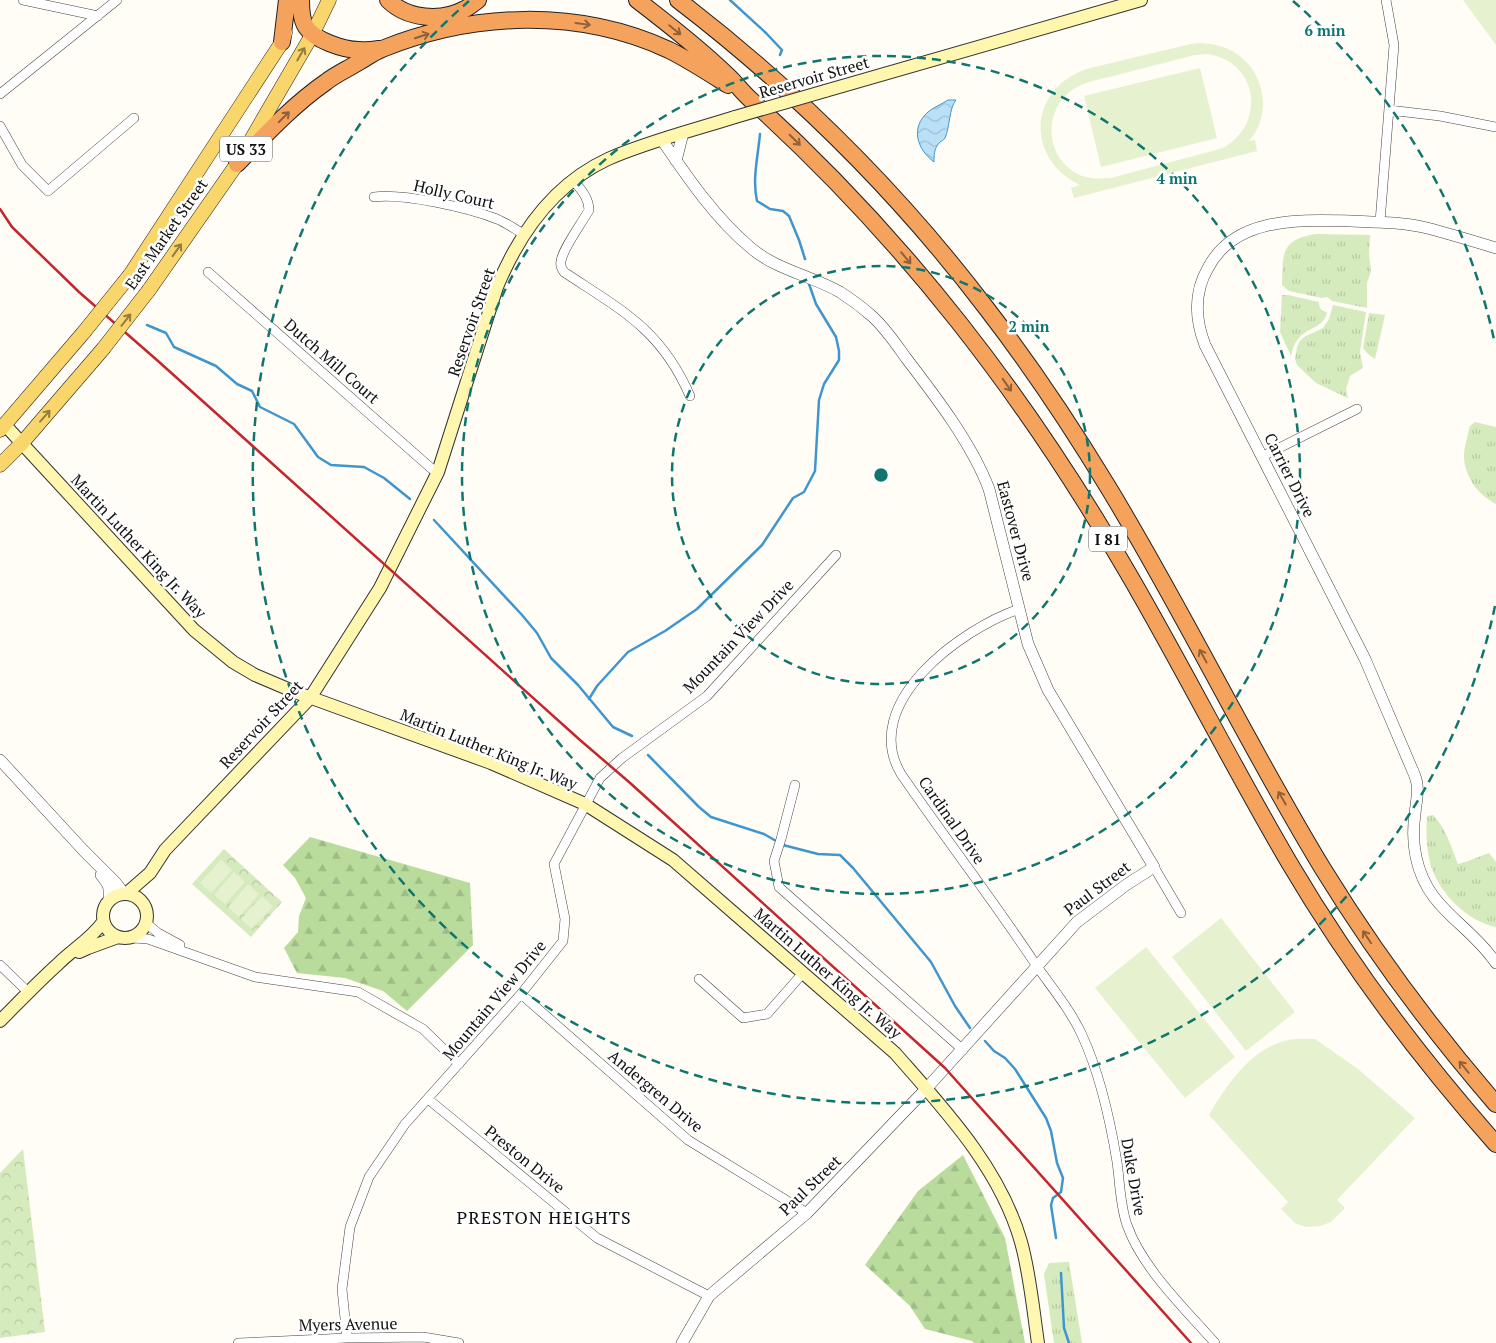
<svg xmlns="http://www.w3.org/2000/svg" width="1496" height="1343" font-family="'PT Serif',serif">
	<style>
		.grass { fill: url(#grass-tufts) }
		.forest { fill: url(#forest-firs) }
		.park { fill: url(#park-crowns) }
		.pitch { fill: #e6f2cf; fill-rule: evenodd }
		.water { fill: url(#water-waves); stroke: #3f96cf }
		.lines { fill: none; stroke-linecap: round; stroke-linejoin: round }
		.stream { stroke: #3f96cf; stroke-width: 2.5 }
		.minor-casing { stroke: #444; stroke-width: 10 }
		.tertiary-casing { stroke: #444; stroke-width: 12 }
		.secondary-casing { stroke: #333; stroke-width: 14 }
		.primary-casing { stroke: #222; stroke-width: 15 }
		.motorway-casing { stroke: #222; stroke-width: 18 }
		.minor { stroke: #fff; stroke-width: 9 }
		.tertiary { stroke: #fff; stroke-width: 11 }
		.secondary { stroke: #fff6b0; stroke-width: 12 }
		.primary { stroke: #f9d66b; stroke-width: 14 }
		.motorway { stroke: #f5a25d; stroke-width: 16 }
		.rail { stroke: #c4262e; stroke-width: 2.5 }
		.secondary-bridge-casing { stroke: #333; stroke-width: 14; stroke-linecap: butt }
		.primary-bridge-casing { stroke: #222; stroke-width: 15; stroke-linecap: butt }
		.secondary-bridge { stroke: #fff6b0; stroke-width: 12 }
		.primary-bridge { stroke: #f9d66b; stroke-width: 14 }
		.oneway { stroke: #8e613b }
		.oneway2 { stroke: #917d42 }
		.ring { fill: none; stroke: #0f766e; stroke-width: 2.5; stroke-dasharray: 9 6 }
		.labels { text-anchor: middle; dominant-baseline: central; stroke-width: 5; stroke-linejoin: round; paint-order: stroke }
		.shield { fill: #fff; stroke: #585858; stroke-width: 1 }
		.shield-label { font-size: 15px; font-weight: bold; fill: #111 }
		.street-label { font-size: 16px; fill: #111; stroke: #fff }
		.neighbourhood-label { font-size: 18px; letter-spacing: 1px; fill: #111; stroke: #fff }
		.centre { fill: #0f766e; stroke: #fff; stroke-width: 2.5 }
		.ring-label { font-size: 15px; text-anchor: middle; font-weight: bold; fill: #0f766e; stroke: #fff; stroke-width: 5; stroke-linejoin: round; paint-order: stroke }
	</style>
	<defs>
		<pattern id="grass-tufts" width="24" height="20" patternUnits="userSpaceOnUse" patternTransform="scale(1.25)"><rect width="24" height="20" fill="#d5ebbd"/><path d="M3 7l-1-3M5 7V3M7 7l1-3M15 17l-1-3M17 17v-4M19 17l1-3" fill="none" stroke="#b6c8a1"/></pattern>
		<pattern id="forest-firs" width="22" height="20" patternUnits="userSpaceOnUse" patternTransform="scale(1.25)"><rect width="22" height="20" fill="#b9dc9c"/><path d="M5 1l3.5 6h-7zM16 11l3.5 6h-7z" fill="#9ebc85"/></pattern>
		<pattern id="park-crowns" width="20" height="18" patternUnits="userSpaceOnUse" patternTransform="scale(1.25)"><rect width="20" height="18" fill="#d5ebbd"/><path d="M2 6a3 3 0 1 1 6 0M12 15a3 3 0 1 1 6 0" fill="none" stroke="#b6c8a1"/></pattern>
		<pattern id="water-waves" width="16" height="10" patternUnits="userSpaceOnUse" patternTransform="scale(1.25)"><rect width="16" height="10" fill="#b9e0f7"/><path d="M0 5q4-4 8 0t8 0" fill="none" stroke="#9ebfd3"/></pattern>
	</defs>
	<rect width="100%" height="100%" fill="#fffdf5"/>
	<path class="grass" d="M1317,234L1370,235L1369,254L1371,271L1367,283V308L1332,301L1327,297L1322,298L1289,291L1282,285C1283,254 1280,239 1317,234Z
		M1282,295H1288L1319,302C1319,308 1321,311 1327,312C1324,328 1308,327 1299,338C1294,343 1293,349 1291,356L1280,332Z
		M1333,305L1366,312L1360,352L1363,368L1350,376L1346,389L1348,398L1316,383L1297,365L1295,359L1297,347L1300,341L1304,337L1323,328L1329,319Z
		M1369,313L1385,315L1375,359L1368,354L1363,348Z
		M1475,422L1496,427V504C1477,495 1463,474 1464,453C1465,444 1468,434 1470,426Z
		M1433,815C1446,828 1451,847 1458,864L1468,861L1489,853L1496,862V927C1467,921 1440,894 1431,866C1426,849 1426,833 1427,816Z
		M1069,1262L1082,1343H1054L1044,1274L1049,1263Z"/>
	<path class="forest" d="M310,837L470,883L473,945L407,1011L383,991L345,978L297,973L284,948L298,932L299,916L306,898L295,878L283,865Z
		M963,1155L1005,1238L1025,1343H974L972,1341L925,1329L910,1306L865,1265L918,1191Z"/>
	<path class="park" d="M224,849L282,902L251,937L192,884Z
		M23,1149L45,1332L0,1338V1173Z"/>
	<path class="pitch" d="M1463,0H1496V45Z
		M1201,43C1213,44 1224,46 1234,52C1265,71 1273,114 1249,141L1255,140L1257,151L1074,198L1071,188L1080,185C1025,158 1028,90 1086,69L1191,44ZM1206,54C1258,60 1267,123 1223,148L1111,178C1098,179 1085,179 1074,172C1045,154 1044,111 1071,91C1084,81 1102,79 1117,75C1143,68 1169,62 1195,55Z
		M1200,68L1217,138L1101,167L1084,96Z
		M221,860L232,870L211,893L200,883Z
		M234,872L245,882L225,904L214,895Z
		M248,884L259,894L239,917L228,907Z
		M262,896L273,906L252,929L241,919Z
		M1221,918L1295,1012L1246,1051L1172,957Z
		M1146,947L1235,1057L1185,1098L1095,988Z
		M1315,1039L1358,1069L1415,1118L1337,1200L1345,1208L1331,1222L1320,1226L1305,1227L1295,1223L1281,1209L1288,1202L1209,1115C1225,1087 1251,1049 1285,1041C1294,1038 1306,1039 1315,1039Z"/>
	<path class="water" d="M948,100H956C949,108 950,127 945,138C943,141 942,140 939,143C934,149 934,155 934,162C917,149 910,128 928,112C934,107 942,104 948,100Z"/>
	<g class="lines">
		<path class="stream" d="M730,0L766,33L782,50L780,55
			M760,134C758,156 752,180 757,201L770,209L783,211L789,216L799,240L805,259
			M147,325L166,333L174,347L216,366L237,384L252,391L260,407L294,424L318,457L331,465L364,467L384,478L410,499
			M434,520L522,615L537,633L551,658L578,685L613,727L632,736
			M589,699L597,686L628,652L665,631L697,609L762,545L793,498L804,492L815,471L819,400L824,384L839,360V351L836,337L816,304L809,284
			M648,755L699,807L711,817L764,834L783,845L818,854L840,855L853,868L931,962L955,1006L970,1028
			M985,1041L994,1051L1005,1058L1015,1069L1046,1118L1051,1131L1057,1163L1063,1178L1061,1192L1053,1198L1051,1205L1056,1238
			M1061,1273L1064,1328L1069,1343"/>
		<g class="minor-casing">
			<path id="minor" d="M23,0L98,16
				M0,94L117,0
				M1389,110L1440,116L1496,127
				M0,126L22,165L48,191L134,118
				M574,181C581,190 589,198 589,210C582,223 563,248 561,261C560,265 561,268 564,272C621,310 661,329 690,396
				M374,197C404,193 469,208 497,219C506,223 515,229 524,234
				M1380,222L1394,45L1386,0
				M208,272L432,469L438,472
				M1263,456L1357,409
				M1019,609C961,629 859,703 901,774C945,838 993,900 1036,965C1052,988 1070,1009 1082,1035C1100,1074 1110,1119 1117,1162C1120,1183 1120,1205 1127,1225C1142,1268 1185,1309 1215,1343
				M795,785L781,839L774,861L779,887L963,1050
				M1154,867L1181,913
				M146,923L158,933L180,945
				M132,938L148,939L255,977L358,992L423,1029L459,1064
				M0,965L28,992
				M699,979L743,1018L767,1014L803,973
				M521,994L688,1140L807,1213
				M428,1099L597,1238L709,1296
				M347,1338L342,1289L350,1227L369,1177L405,1124L521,994L563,941L565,919L554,864L600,778L622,758L707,696L836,555
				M238,1343L347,1338L423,1337L459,1343"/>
		</g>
		<g class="tertiary-casing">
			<path id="tertiary" d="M662,140C688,178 715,218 751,248C775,269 812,276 840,292C851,299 863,308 873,317C886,329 896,344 906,358C936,397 972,444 989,489L1028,644L1048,690L1154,867L1126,885L1077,922L926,1089L807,1213L709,1296L682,1343
				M676,161L683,133
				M1496,248C1473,241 1450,234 1427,228C1402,222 1376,222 1351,221C1301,220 1235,216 1208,268C1194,292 1195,319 1205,345L1365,659L1415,776C1420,789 1416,801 1415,814C1413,828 1413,843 1416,857C1427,910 1468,922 1496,963
				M0,760L84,851L116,883L124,894
				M101,875C109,885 110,887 109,900"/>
		</g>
		<g class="secondary-casing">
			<path id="secondary" d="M825,91L1141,0
				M5,425L194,630L233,662L255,675L295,692L491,763L585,804L673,860L895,1053C944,1109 1000,1168 1021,1242C1030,1274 1033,1309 1038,1343
				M127,893L150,873L165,850L310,698L380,588L438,472L497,287C519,234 554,184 608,159C646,142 694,130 735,117
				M103 916a22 22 0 1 1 44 0a22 22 0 1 1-44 0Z
				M79,952L88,948L118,937
				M0,1021C19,1002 38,982 58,964C73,949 91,939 103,922"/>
		</g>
		<g class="primary-casing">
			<path id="primary" d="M130,275L282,42L285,33
				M149,290L237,164L312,35L329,0
				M0,430L84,332
				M0,465L22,443L103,349"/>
		</g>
		<g class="motorway-casing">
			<path id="motorway" d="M301,0C301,9 301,19 306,27C314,40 344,50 359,50C366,51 373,50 379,49
				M388,0C407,19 441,22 465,9C469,7 474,3 478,0
				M637,0C667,23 698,47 726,74C735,82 742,92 751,100C904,238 1025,395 1128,573C1184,669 1234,769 1290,864C1349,964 1419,1057 1496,1144
				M678,0C794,89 899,193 987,309C1031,366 1071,426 1108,487C1184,612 1247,744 1323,869C1374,952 1432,1030 1496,1104
				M282,42L287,0
				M237,164C265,135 293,105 326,82C336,74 348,69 359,62C366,58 374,52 382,49C474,12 578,8 669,50C689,60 709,73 728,85"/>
		</g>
		<use href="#minor" class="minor"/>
		<use href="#tertiary" class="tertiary"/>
		<use href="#secondary" class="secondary"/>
		<use href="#primary" class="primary"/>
		<use href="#motorway" class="motorway"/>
		<path class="rail" d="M0,209L12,227L79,292L158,361L580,740L629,782L945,1068L1191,1343"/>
		<g class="secondary-bridge-casing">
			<path id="secondary-bridge" d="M735,117L825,91"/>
		</g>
		<g class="primary-bridge-casing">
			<path id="primary-bridge" d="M84,332L130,275
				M103,349L149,290"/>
		</g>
		<use href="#secondary-bridge" class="secondary-bridge"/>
		<use href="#primary-bridge" class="primary-bridge"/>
	</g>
	<defs><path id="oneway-shaft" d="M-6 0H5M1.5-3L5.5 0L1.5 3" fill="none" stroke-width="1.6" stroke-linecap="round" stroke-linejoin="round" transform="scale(1.25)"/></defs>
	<g class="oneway">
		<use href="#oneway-shaft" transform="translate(583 24) rotate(8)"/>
		<use href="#oneway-shaft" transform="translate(675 30) rotate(39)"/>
		<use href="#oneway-shaft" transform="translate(422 36) rotate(-18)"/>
		<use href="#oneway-shaft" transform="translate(284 117) rotate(-45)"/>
		<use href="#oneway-shaft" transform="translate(795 140) rotate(45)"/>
		<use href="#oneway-shaft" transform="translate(906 258) rotate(50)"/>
		<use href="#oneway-shaft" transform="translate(1007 385) rotate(55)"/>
		<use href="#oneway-shaft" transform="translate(1203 656) rotate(-119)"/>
		<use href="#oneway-shaft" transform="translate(1282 798) rotate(-120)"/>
		<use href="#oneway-shaft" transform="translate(1367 937) rotate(-124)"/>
		<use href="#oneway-shaft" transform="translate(1464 1067) rotate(-129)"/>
	</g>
	<g class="oneway2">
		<use href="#oneway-shaft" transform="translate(301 54) rotate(-60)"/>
		<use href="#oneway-shaft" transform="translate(177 250) rotate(-55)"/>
		<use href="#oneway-shaft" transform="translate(126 320) rotate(-52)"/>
		<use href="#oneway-shaft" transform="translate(45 416) rotate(-49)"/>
	</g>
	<g class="ring">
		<circle cx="881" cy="475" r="209"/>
		<circle cx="881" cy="475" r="419"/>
		<path d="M1495 606A628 628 0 1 1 469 1M1293 1A628 628 0 0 1 1495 344"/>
	</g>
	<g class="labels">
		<g class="shield">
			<rect x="220" y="136.5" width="52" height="25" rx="4"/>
			<rect x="1089" y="526.5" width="38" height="25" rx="4"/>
		</g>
		<g class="shield-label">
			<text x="246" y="149">US 33</text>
			<text x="1108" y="539">I 81</text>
		</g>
		<g class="street-label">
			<text transform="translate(814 77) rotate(-16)">Reservoir Street</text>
			<text transform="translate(454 194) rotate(13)">Holly Court</text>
			<text transform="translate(166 234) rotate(-55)">East Market Street</text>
			<text transform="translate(471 322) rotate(-71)">Reservoir Street</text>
			<text transform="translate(332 361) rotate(41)">Dutch Mill Court</text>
			<text transform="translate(1290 475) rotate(63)">Carrier Drive</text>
			<text transform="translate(1016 531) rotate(75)">Eastover Drive</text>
			<text transform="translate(139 546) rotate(47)">Martin Luther King Jr. Way</text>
			<text transform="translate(738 636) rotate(-46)">Mountain View Drive</text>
			<text transform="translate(261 724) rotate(-47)">Reservoir Street</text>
			<text transform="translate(489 749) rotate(22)">Martin Luther King Jr. Way</text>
			<text transform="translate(952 820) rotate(55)">Cardinal Drive</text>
			<text transform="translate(1097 888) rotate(-37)">Paul Street</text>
			<text transform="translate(828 973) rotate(41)">Martin Luther King Jr. Way</text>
			<text transform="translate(494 1000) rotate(-50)">Mountain View Drive</text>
			<text transform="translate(656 1091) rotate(40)">Andergren Drive</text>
			<text transform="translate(525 1159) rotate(39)">Preston Drive</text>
			<text transform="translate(1134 1177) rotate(80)">Duke Drive</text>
			<text transform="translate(810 1185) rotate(-44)">Paul Street</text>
			<text transform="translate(348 1324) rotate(-1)">Myers Avenue</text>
		</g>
		<g class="neighbourhood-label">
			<text x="544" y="1217">PRESTON HEIGHTS</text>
		</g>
	</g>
	<circle cx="881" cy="475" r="8" class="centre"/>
	<g class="ring-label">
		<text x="1325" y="36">6 min</text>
		<text x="1177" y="184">4 min</text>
		<text x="1029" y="332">2 min</text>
	</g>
</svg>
